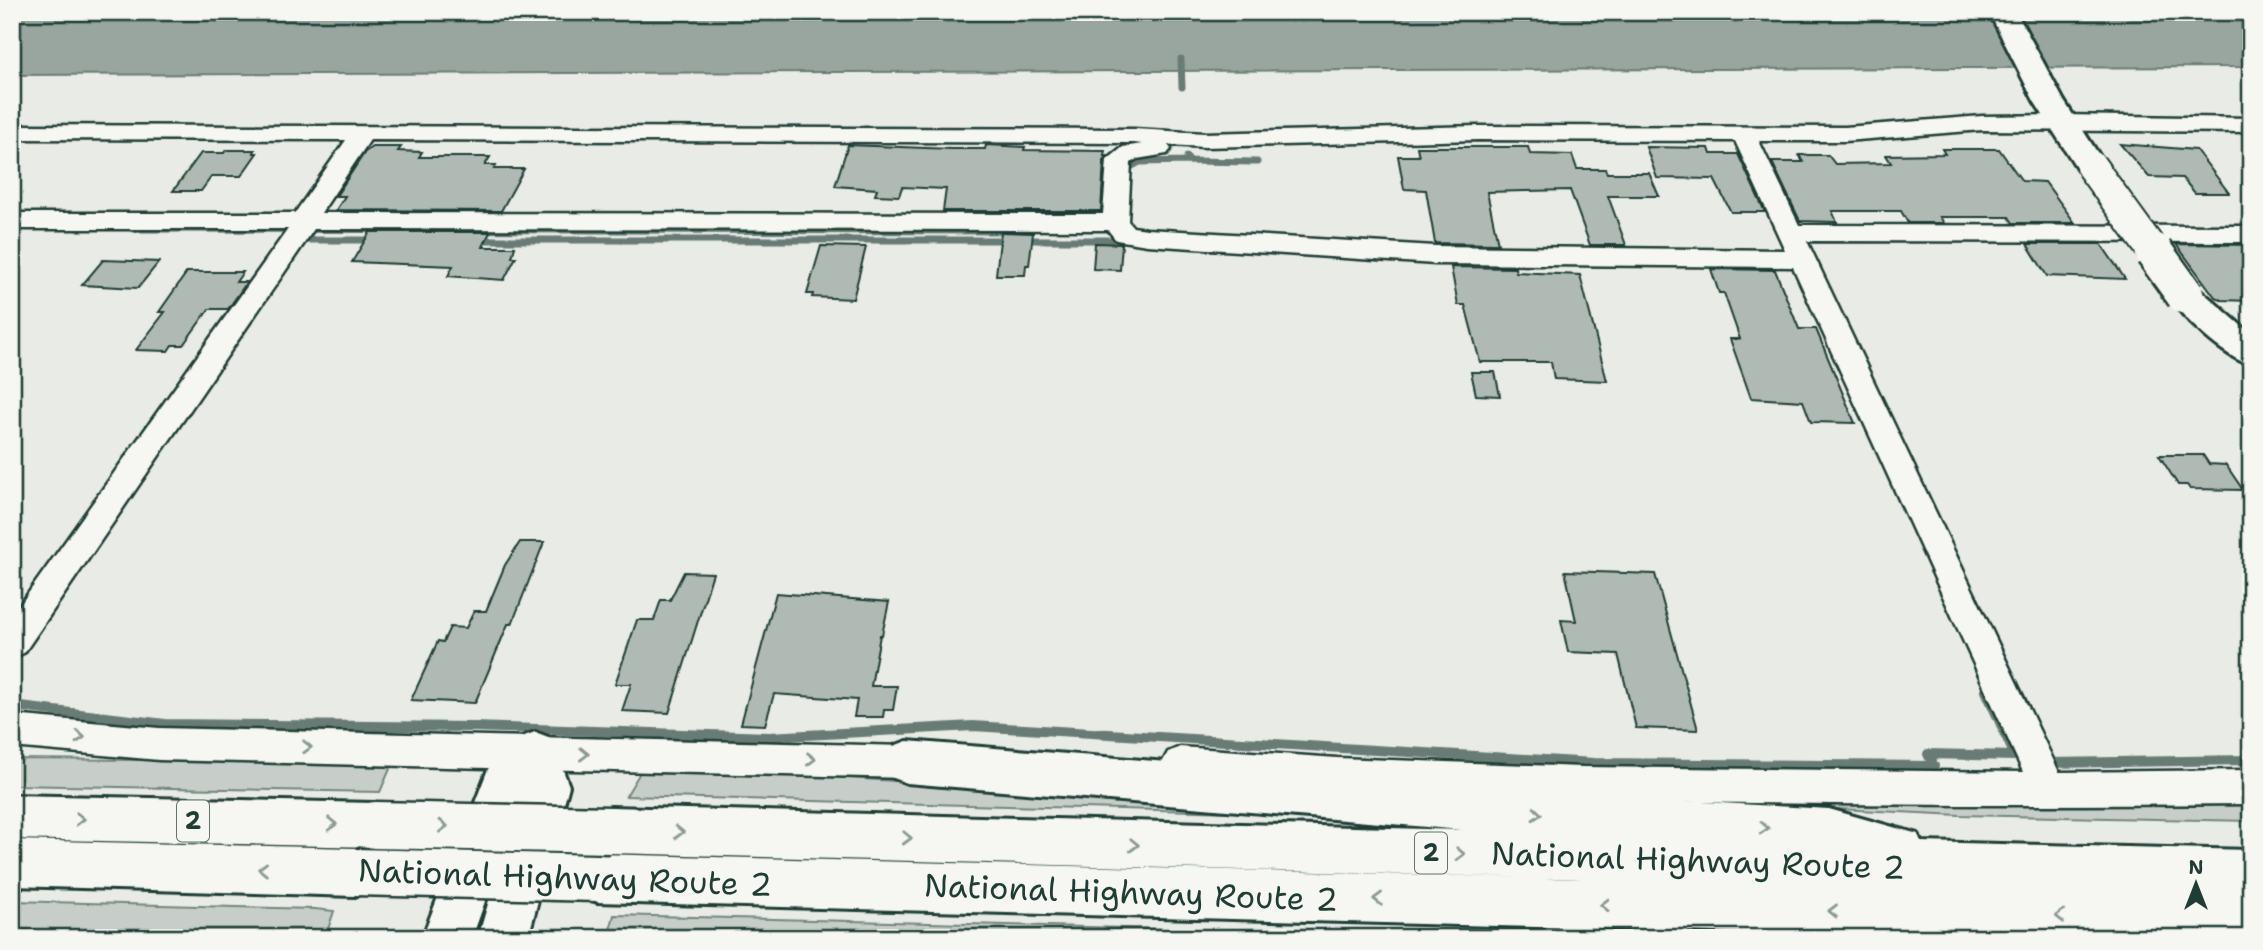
<svg xmlns="http://www.w3.org/2000/svg" width="2263" height="950" font-family="'Shantell Sans',sans-serif">
	<style>
		.green { fill: #c7cec9; stroke: #73867e; stroke-width: 2 }
		.water { fill: #99a6a0; stroke: #687c75; stroke-width: 2 }
		.lines { fill: none; stroke-linecap: round; stroke-linejoin: round }
		.stream-far1 { stroke: #687c75; stroke-width: 7 }
		.stream { stroke: #687c75; stroke-width: 10 }
		.building { fill: #b0bab5; stroke: #1f3d34; stroke-width: 2 }
		.minor-casing { stroke: #1f3d34; stroke-width: 5 }
		.secondary-casing { stroke: #1f3d34; stroke-width: 6 }
		.trunk-casing { stroke: #1f3d34; stroke-width: 6 }
		.minor { fill: #f6f6f2; fill-rule: evenodd }
		.secondary { fill: #f6f6f2; fill-rule: evenodd }
		.trunk { fill: #f6f6f2; fill-rule: evenodd }
		.secondary-bridge-far1-casing { stroke: #1f3d34; stroke-width: 34; stroke-linecap: butt }
		.secondary-bridge-casing { stroke: #1f3d34; stroke-width: 42; stroke-linecap: butt }
		.trunk-bridge-casing { stroke: #1f3d34; stroke-width: 51; stroke-linecap: butt }
		.secondary-bridge-far1 { stroke: #f6f6f2; stroke-width: 30 }
		.secondary-bridge { stroke: #f6f6f2; stroke-width: 37 }
		.trunk-bridge { stroke: #f6f6f2; stroke-width: 46 }
		.oneway { stroke: #8a9a93 }
		.labels { text-anchor: middle; dominant-baseline: central; stroke-width: 5; stroke-linejoin: round; paint-order: stroke }
		.shield { fill: #f6f6f2; stroke: #60746d; stroke-width: 2 }
		.shield-label { font-size: 24px; font-weight: bold; fill: #1f3d34 }
		.near-street-label { font-size: 32px; fill: #1f3d34; stroke: #f6f6f2 }
	</style>
	<rect width="100%" height="100%" fill="#e9ebe7"/>
	<filter id="ink" filterUnits="userSpaceOnUse"><feTurbulence type="fractalNoise" baseFrequency=".0143" numOctaves="2"/><feDisplacementMap in="SourceGraphic" scale="14" xChannelSelector="R" yChannelSelector="G"/><feConvolveMatrix kernelMatrix="1 2 1 2 8 2 1 2 1" color-interpolation-filters="sRGB"/></filter>
	<g filter="url(#ink)">
		<path class="green" d="M12,759L393,762L380,792L12,785Z
			M645,764L1292,808L1269,813L626,796Z
			M1746,797L2251,801V821L1960,815L1756,805Z
			M12,901L315,909L334,911L325,938H191L12,929Z
			M614,915L1283,932L1295,938H608Z"/>
		<path class="water" d="M12,12H2251V67L12,75Z"/>
		<g class="lines">
			<path class="stream-far1" d="M1181,59L1182,87
				M1187,161L1257,162
				M1125,170L1140,162L1187,161V157
				M133,229L1030,231
				M301,240H376
				M474,240H1117"/>
			<path class="stream" d="M12,662L22,648
				M12,706L165,724L475,727L769,737L973,726L1594,763L1934,766L1928,754L2015,756L1986,691
				M2048,763L2251,760"/>
		</g>
		<path class="building" d="M2120,144L2196,150L2229,193H2195L2182,178L2149,177Z
			M848,145L952,149H985L986,145L1025,147L1024,150L1105,151L1104,156H1108L1104,160L1101,211H943L946,189L902,187L899,196L875,195L877,189L835,186Z
			M372,147H401L398,151L422,152L419,157H490L485,165H496L494,169H524L501,211L336,210L345,196H336L365,152Z
			M1417,147H1528L1530,154L1572,155L1577,169H1605L1607,173H1649L1659,196H1608L1626,245H1590L1570,190L1487,192L1498,244L1435,243L1426,190L1404,189L1398,156H1419Z
			M1646,147L1709,148L1711,154H1738L1765,212H1731L1714,179L1657,178Z
			M1942,149H1999L2022,181L2045,182L2075,223H2013L2009,217H1940L1944,223H1908L1901,211H1832L1837,222L1800,221L1772,162H1803L1799,155H1828L1835,164L1891,163L1886,155L1945,154Z
			M226,150H255L254,153H257L241,176H212L201,191H173L201,153H224Z
			M370,232H490L483,247H515L512,257H516L504,280L448,276L453,266L352,262Z
			M1001,232L1033,233L1029,265H1026L1025,275H996Z
			M1095,243L1122,244L1120,270L1093,269Z
			M2027,244H2101L2125,279L2047,276Z
			M2176,244L2251,245V301L2221,300L2215,297Z
			M821,246L866,247L853,299L812,297L813,294H807Z
			M103,260L159,262L138,288L82,285Z
			M1451,267L1515,268L1516,272L1580,275L1607,381L1554,379L1551,362H1480L1465,305H1458Z
			M1711,269L1775,270L1799,329H1816L1855,423L1811,422L1803,401L1751,398L1730,339H1740L1724,293H1719Z
			M187,272H243L236,282H247L228,309H209L183,345H172L168,351L136,350L165,312H159Z
			M1471,372H1495L1500,396L1476,395Z
			M2159,455H2203L2209,464L2226,465L2243,490L2190,489L2187,485H2178Z
			M520,542H544L512,624H508L475,703L411,700L438,641L443,642L450,627L466,628L474,611H486L505,565Z
			M1565,571L1655,574L1698,730L1636,728L1618,654L1568,652L1561,620L1576,621Z
			M684,572L713,573L669,713L622,711L631,684H615L637,620H654L661,600H670Z
			M776,593L889,602L882,635H880L871,686H897L893,710H884L883,717H854L857,700L774,694L765,725L741,724Z"/>
		<g class="lines">
			<g class="minor-casing">
				<path id="minor" d="M2063,115L2251,118V132L1982,130L1845,141H1759L1799,225L2251,226V242L1807,241L2059,772L2251,770V804C1894,807 1536,805 1180,779L1168,774L1162,763L1168,752L1180,747L1337,758L1582,767L2023,772L1793,267L1435,264L1147,245L1116,240L1108,230L314,229L24,653L12,657V616L288,229H12V213H295L346,140L12,139V125L1134,129L1205,133L1478,126L1845,127L1982,116ZM370,140L1134,143L1142,144L1123,147L1107,160L1103,214L321,213ZM1478,140L1735,141L1785,250L1435,246L1147,229L1133,227L1128,221L1131,163L1137,159L1167,154L1171,149L1168,145L1205,147Z
					M12,715L159,728L907,746L925,744L937,749L943,760L937,771L907,778L159,760L12,747Z"/>
			</g>
			<g class="secondary-casing">
				<path id="secondary" d="M1989,12H2016L2064,101L2106,166L2102,173L2091,176L2080,173L2034,101Z
					M2185,283L2197,287L2251,334V365C2224,357 2183,319 2168,295L2173,287Z
					M535,732L551,738L569,786L528,938H478L506,842L472,938H422L488,769L519,738Z"/>
			</g>
			<g class="trunk-casing">
				<path id="trunk" d="M907,741L1576,795L1829,809L1918,834L1921,842L2251,850V938H1950L597,902L580,895L573,878L580,861L597,854L1582,879L611,853L594,846L587,830L594,814L611,807L1462,830L907,783L891,777L884,762L891,747Z
					M12,795L375,803L392,809L399,825L392,841L375,847L12,839Z
					M12,840L355,848L372,855L379,872L372,889L355,896L12,886Z"/>
			</g>
			<use href="#minor" class="minor"/>
			<use href="#secondary" class="secondary"/>
			<use href="#trunk" class="trunk"/>
			<g class="secondary-bridge-far1-casing">
				<path id="secondary-bridge-far1" d="M2091,166L2155,254"/>
			</g>
			<g class="secondary-bridge-casing">
				<path id="secondary-bridge" d="M2154,252L2185,295"/>
			</g>
			<g class="trunk-bridge-casing">
				<path id="trunk-bridge" d="M375,825L611,830
					M355,872L597,878"/>
			</g>
			<use href="#secondary-bridge-far1" class="secondary-bridge-far1"/>
			<use href="#secondary-bridge" class="secondary-bridge"/>
			<use href="#trunk-bridge" class="trunk-bridge"/>
		</g>
		<defs><path id="oneway-chevron" d="M-2-3.5L2.5 0L-2 3.5" fill="none" stroke-width="1.6" stroke-linecap="round" stroke-linejoin="round" transform="scale(1.75)"/></defs>
		<g class="oneway">
			<use href="#oneway-chevron" transform="translate(80 737) rotate(5)"/>
			<use href="#oneway-chevron" transform="translate(307 747) rotate(1)"/>
			<use href="#oneway-chevron" transform="translate(584 754) rotate(1)"/>
			<use href="#oneway-chevron" transform="translate(811 759) rotate(1)"/>
			<use href="#oneway-chevron" transform="translate(1537 814) rotate(5)"/>
			<use href="#oneway-chevron" transform="translate(80 819) rotate(1)"/>
			<use href="#oneway-chevron" transform="translate(332 824) rotate(1)"/>
			<use href="#oneway-chevron" transform="translate(443 826) rotate(1)"/>
			<use href="#oneway-chevron" transform="translate(1764 828) rotate(3)"/>
			<use href="#oneway-chevron" transform="translate(679 832) rotate(2)"/>
			<use href="#oneway-chevron" transform="translate(907 838) rotate(2)"/>
			<use href="#oneway-chevron" transform="translate(1134 845) rotate(2)"/>
			<use href="#oneway-chevron" transform="translate(1460 854) rotate(2)"/>
			<use href="#oneway-chevron" transform="translate(263 869) rotate(-179)"/>
			<use href="#oneway-chevron" transform="translate(1378 899) rotate(-179)"/>
			<use href="#oneway-chevron" transform="translate(1605 905) rotate(-179)"/>
			<use href="#oneway-chevron" transform="translate(1833 911) rotate(-179)"/>
			<use href="#oneway-chevron" transform="translate(2060 916) rotate(-179)"/>
		</g>
	</g>
	<g class="labels">
		<g class="shield">
			<rect x="177" y="800.5" width="32" height="41" rx="5"/>
			<rect x="1415" y="832.5" width="32" height="41" rx="5"/>
		</g>
		<g class="shield-label">
			<text x="193" y="821">2</text>
			<text x="1431" y="853">2</text>
		</g>
		<g class="near-street-label">
			<text transform="translate(1698 860) rotate(2)">National Highway Route 2</text>
			<text transform="translate(565 877) rotate(2)">National Highway Route 2</text>
			<text transform="translate(1131 892) rotate(2)">National Highway Route 2</text>
		</g>
	</g>
	<rect width="2263" height="950" fill="none" stroke="#f6f6f2" stroke-width="42"/>
	<rect x="21" y="21" width="2221" height="908" fill="none" stroke="#1f3d34" stroke-width="2.5" filter="url(#ink)"/>
	<g transform="translate(2196 884)" stroke="#f6f6f2" stroke-width="5" paint-order="stroke">
	<path d="M0-5L12 26L0 18L-12 26Z" fill="#1f3d34"/>
	<text y="-10" font-size="19" font-weight="bold" text-anchor="middle" fill="#1f3d34">N</text>
	</g>
</svg>
